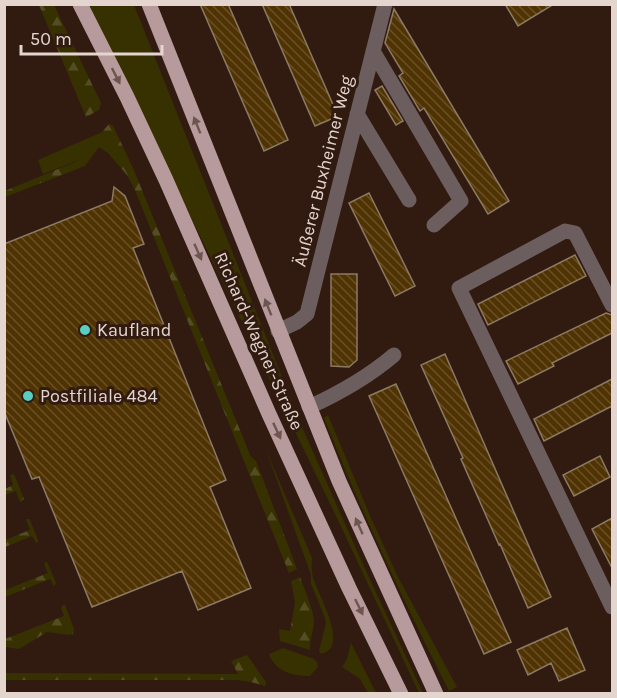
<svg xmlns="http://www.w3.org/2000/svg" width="617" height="698" font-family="Karla,sans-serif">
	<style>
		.green { fill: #373000 }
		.forest { fill: url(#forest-firs) }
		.building { fill: url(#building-back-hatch); stroke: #8c7a64; stroke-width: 1.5 }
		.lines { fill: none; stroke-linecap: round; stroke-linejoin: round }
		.minor { stroke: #6c5e5e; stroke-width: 15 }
		.major { stroke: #b79b9c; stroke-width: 15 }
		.oneway { fill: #6d5550 }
		.poi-dot { fill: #58cec0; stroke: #311b11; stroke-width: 2 }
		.labels { text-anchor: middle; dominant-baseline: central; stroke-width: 6; stroke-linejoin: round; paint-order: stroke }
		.street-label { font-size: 18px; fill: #e4d5ce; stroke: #311b11 }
		.poi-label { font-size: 18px; fill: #e4d5ce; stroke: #311b11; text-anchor: start }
	</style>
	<defs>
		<pattern id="forest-firs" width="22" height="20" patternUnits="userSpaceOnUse" patternTransform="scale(1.5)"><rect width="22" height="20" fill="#373000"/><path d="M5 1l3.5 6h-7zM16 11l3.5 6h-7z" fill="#544d24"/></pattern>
		<pattern id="building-back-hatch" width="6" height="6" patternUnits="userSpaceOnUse" patternTransform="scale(1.5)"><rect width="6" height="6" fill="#503302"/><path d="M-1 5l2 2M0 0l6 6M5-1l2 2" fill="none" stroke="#695026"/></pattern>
	</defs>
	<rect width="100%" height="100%" fill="#311b11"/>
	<path class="green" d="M88,5H134L302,427L366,571L423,693H419L336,516Z
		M102,132L113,145L108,153L99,147L85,166L81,159L43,174L38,160Z
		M328,415L371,518L398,577L457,687L449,691C404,602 361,511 324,418Z
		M266,450L312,558C312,564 311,571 313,577C317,594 351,647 321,654L319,651L326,623L325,618L311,584V575Z
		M351,643L376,693H368L360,679L342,667L347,659Z
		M283,648L314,659L317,662L318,667L310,676C293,677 274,670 269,654Z
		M4,692H5L168,693L5,694Z"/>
	<path class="forest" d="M39,5H54L101,103L99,110L86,117Z
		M109,124L113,126L133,168L251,457L256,461L297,569L289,573L135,190L127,175L108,153L112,145L102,132Z
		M82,159L85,166L5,197V191Z
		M14,474L24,499L20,502L16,491L5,495V489L13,485L10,475Z
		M26,519H29L30,520L38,540V542L36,543L32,536L5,547V540L30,530Z
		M47,562L56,583L55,585L54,586L50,579L5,597V590L48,573L44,563Z
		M300,577C305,591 312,606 314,620C314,631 309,640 310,650L280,641L279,629L290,631L295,602L291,581Z
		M63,605H65L74,629L73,634L69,635L47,632L19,649L5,647V639L64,616L61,608Z
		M247,655L266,682L265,686L251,682L238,680H5V673L238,674L231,661Z"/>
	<path class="building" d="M200,4H228L288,140L264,151Z
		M262,4H289L338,116L315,126Z
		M505,4H554L518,26Z
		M394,9L509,201L488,214L424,108L420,111L399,76L403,73L385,43Z
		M382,86L403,121L396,125L375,90Z
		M114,187L125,196L144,244L133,248L226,480L210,487L251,588L198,610L182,571L92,607L39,477L32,479L4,411V244L112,201Z
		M369,193L415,286L395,296L349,203Z
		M575,255L586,276L488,325L478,304Z
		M331,274H357V360L349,367L331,366Z
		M606,313L612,315V333L552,363L554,366L518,384L506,361Z
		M445,354L551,597L528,608L500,544L499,545L461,459L463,458L421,365Z
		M612,379V406L544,441L534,419Z
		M396,384L511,642L484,654L369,396Z
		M600,456L610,477L574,496L563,475Z
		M612,518V568L592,529Z
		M567,628L585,670L559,681L551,663L528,675L517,650Z"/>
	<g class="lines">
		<path class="minor" d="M373,51L461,201L434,225
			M357,114L409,200
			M612,305L575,233L565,231L459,288L612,607
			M278,331L297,322L307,314L385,4
			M309,407C340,393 368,377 394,355"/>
		<path class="major" d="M80,4L127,97L166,180L269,414L349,588L401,694
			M149,4L339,481L436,694"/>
	</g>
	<defs><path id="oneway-solid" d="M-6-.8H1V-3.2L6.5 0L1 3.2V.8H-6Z" transform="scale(1.5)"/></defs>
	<g class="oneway">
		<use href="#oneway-solid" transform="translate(116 76) rotate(63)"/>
		<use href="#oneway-solid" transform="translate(197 125) rotate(-112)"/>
		<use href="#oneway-solid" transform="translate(198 252) rotate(66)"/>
		<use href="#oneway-solid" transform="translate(268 307) rotate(-112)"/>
		<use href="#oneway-solid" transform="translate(277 431) rotate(65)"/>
		<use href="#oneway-solid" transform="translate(359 526) rotate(-114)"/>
		<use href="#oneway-solid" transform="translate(359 607) rotate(64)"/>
	</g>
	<g class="poi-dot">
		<circle cx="85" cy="330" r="6"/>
		<circle cx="28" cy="396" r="6"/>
	</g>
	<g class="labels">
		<g class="street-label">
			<text transform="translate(323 171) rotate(-76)">Äußerer Buxheimer Weg</text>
			<text transform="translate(259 341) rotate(66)">Richard-Wagner-Straße</text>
		</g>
		<g class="poi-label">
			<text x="97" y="330">Kaufland</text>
			<text x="40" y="396">Postfiliale 484</text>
		</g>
	</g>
	<rect width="617" height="698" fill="none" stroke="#e4d5ce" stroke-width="12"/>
	<path d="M21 45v9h141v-9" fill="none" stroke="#e4d5ce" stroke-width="3"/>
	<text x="30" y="45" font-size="18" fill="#e4d5ce" stroke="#311b11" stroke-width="4.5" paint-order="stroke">50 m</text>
</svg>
